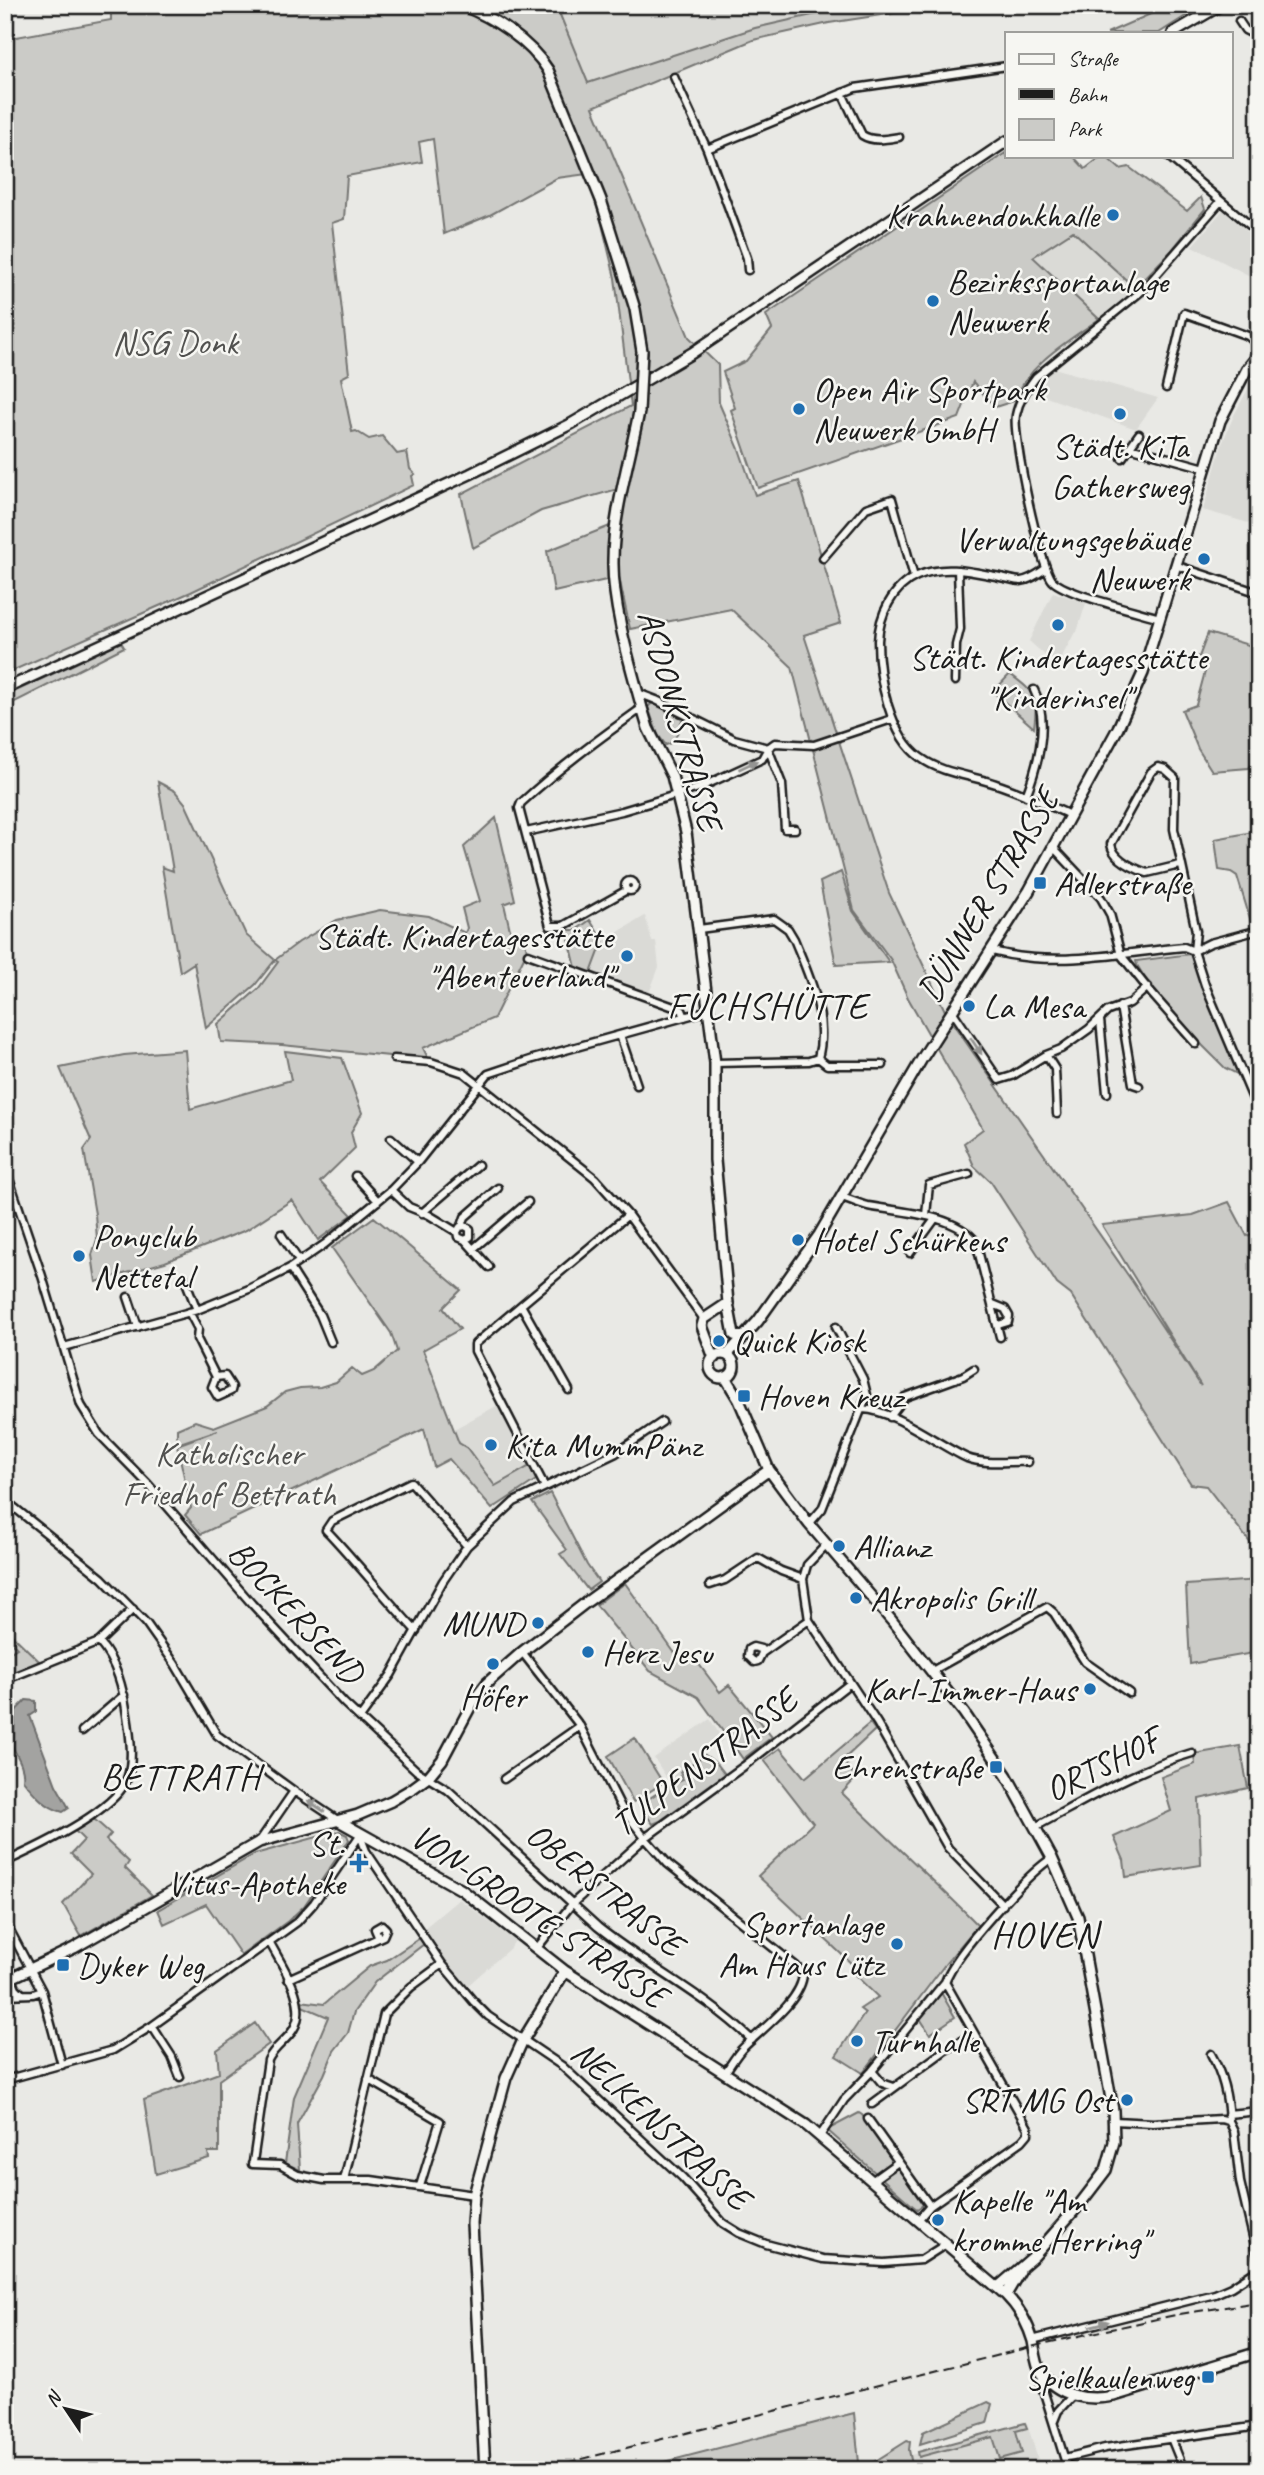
<svg xmlns="http://www.w3.org/2000/svg" width="1264" height="2475" font-family="Caveat,sans-serif">
	<style>
		.built { fill: #dadad6 }
		.green { fill: #cbcbc7; stroke: #747472; stroke-width: 2 }
		.water { fill: #a3a3a1; stroke: #6d6d6c; stroke-width: 2 }
		.lines { fill: none; stroke-linecap: round; stroke-linejoin: round }
		.street-casing { stroke: #1c1c1c; stroke-width: 11 }
		.secondary-casing { stroke: #1c1c1c; stroke-width: 14 }
		.street { stroke: #f6f6f2; stroke-width: 6 }
		.secondary { stroke: #f6f6f2; stroke-width: 9 }
		.rail { stroke: #1c1c1c; stroke-width: 2; stroke-dasharray: 10 5; stroke-linecap: butt }
		.secondary-bridge-casing { stroke: #1c1c1c; stroke-width: 14; stroke-linecap: butt }
		.secondary-bridge { stroke: #f6f6f2; stroke-width: 9 }
		.oneway { fill: #949492 }
		.poi-dot { fill: #1f6fb2; stroke: #f6f6f2; stroke-width: 2.5 }
		.labels { text-anchor: middle; dominant-baseline: central; stroke-width: 5; stroke-linejoin: round; paint-order: stroke }
		.poi-label { font-size: 35px; fill: #1c1c1c; stroke: #f6f6f2; text-anchor: start }
		.park-label { font-size: 35px; fill: #51514f; stroke: #f6f6f2 }
		.street-label { font-size: 35px; fill: #1c1c1c; stroke: #f6f6f2 }
		.neighbourhood-label { font-size: 37px; letter-spacing: 2px; fill: #1c1c1c; stroke: #f6f6f2 }
	</style>
	<rect width="100%" height="100%" fill="#e9e9e5"/>
	<filter id="ink" filterUnits="userSpaceOnUse"><feTurbulence type="fractalNoise" baseFrequency=".0143" numOctaves="2"/><feDisplacementMap in="SourceGraphic" scale="14" xChannelSelector="R" yChannelSelector="G"/><feConvolveMatrix kernelMatrix="1 2 1 2 8 2 1 2 1" color-interpolation-filters="sRGB"/></filter>
	<g filter="url(#ink)">
		<path class="built" d="M556,5H851L755,28L588,83Z
			M1223,210L1259,242V272L1254,278L1192,246Z
			M1073,230L1135,288L1099,319L1032,257Z
			M1054,368L1158,398L1136,429L1032,392L1040,379Z
			M1259,369V526L1203,510L1222,444L1234,415Z
			M1053,592L1086,603L1077,632L1074,634L1057,666L1029,641Z
			M645,916L652,941H656L659,967L649,993L591,973L603,941Z
			M500,1404L502,1407L500,1411L530,1466L495,1486L467,1448L459,1443L454,1429Z
			M710,1719L723,1740L679,1772L682,1778L670,1783L654,1758Z
			M459,1899L515,1941L509,1949L466,1987L442,1960L422,1930Z
			M1027,2423L1041,2470H911L908,2456Z"/>
		<path class="green" d="M111,5H556L588,83L755,28L856,5H946L829,23L753,40L593,107L689,337L718,365L719,403L739,449L755,495L799,481L841,623L804,635L889,893L947,1015L1132,1281L1201,1386L1102,1225L1193,1215L1229,1202L1247,1236L1259,1231V1312L1250,1313L1252,1384H1259V1554L1206,1486L1191,1484L1071,1295L1057,1284L991,1182L974,1166L964,1143L983,1129L908,998L891,960L854,910L792,667L731,609L630,629L619,577L554,592L547,551L610,526L617,492L614,490L541,511L473,548L461,494L631,406L615,278L602,224L587,174L557,178L490,215L444,234L433,139L419,142L422,162L347,176L344,219L332,223L349,374L341,378L352,432L356,431L369,439L382,436L397,454L407,452L410,469L415,474L412,476L414,485L191,592L5,674V39L111,20Z
			M1171,5H1203L1159,33H1107Z
			M1007,152V156H1073L1085,169L1102,156H1105L1120,169L1129,167L1187,211L1201,197L1205,209L1172,250L1135,288L1073,231L1033,257L1099,319C1066,343 1030,362 1014,401L995,407L973,382L959,418L758,488L731,410L735,408L723,372L746,361L772,329L766,315Z
			M1208,633L1259,648C1242,679 1253,723 1258,756L1249,768L1212,771L1198,749L1182,710L1196,705L1206,668L1199,657Z
			M121,642L124,647L5,707V696Z
			M1010,674C1036,694 1038,695 1034,728L993,692Z
			M653,702L684,715L674,742L666,745L658,735L648,707Z
			M158,782L175,791L185,803L246,935L275,960L299,942L337,920L380,910L429,916L465,933L467,928L462,908L480,901L464,847L496,818L515,900L504,904L511,934L523,932L527,951L494,1018L423,1048L429,1060L282,1045L221,1042L218,1024L258,989L278,962L275,960L255,985L206,1028L194,963L180,972L162,867L173,871Z
			M1250,802L1256,803L1259,826V922L1252,925L1237,876L1231,872L1219,870L1215,839L1253,832Z
			M841,872L853,911L889,962L836,965L820,882Z
			M590,920L603,941L591,973L576,968L567,930H576Z
			M1190,954L1193,959L1239,1075L1225,1068L1196,1039L1154,993L1137,965L1136,961Z
			M185,1050L190,1109L291,1080L285,1051L342,1058L362,1113L351,1132L355,1148L320,1182L352,1215L318,1240L292,1200L246,1230L165,1262L96,1282L92,1255L97,1239L95,1214L84,1150L91,1140L60,1068L124,1055Z
			M374,1217L461,1290L443,1308L460,1329L423,1350L459,1443L467,1448L495,1486L530,1466L536,1480L492,1509L449,1459L434,1467L424,1429L201,1534L185,1515L191,1508L177,1445L218,1430L177,1444V1429L195,1421L214,1427L267,1406L285,1392L300,1388L320,1387L336,1382L352,1368L362,1376L374,1371L397,1351L391,1333L332,1248Z
			M550,1493L587,1565L599,1582L588,1590L560,1554L567,1550L532,1502Z
			M1259,1580V1652L1190,1664L1186,1585Z
			M625,1583L674,1652L695,1659L720,1692L729,1685L772,1737L743,1759L698,1697L650,1671L596,1605Z
			M5,1628L40,1662L8,1675L9,1653L17,1648L5,1636Z
			M870,1723L875,1730L843,1760L856,1778L842,1793C887,1838 934,1880 978,1925L946,1963L863,2073L836,2056L865,2013L860,2009L878,1997L852,1972L855,1967L758,1876L813,1823L764,1760L780,1748L805,1778Z
			M635,1738L663,1783L633,1802L608,1756Z
			M1240,1746L1248,1788L1199,1799L1201,1865L1126,1877L1124,1860L1114,1837L1171,1811L1161,1777L1195,1764L1194,1754Z
			M705,1755L718,1765L725,1774L660,1821L653,1824L639,1805L670,1785L683,1780L680,1772Z
			M94,1819L111,1834L106,1840L129,1862L125,1868L152,1895L81,1936L63,1904L91,1874L71,1854L84,1840L75,1831Z
			M339,1831L347,1835L349,1840L304,1906L288,1921L243,1954L241,1955L206,1904L164,1924L158,1910L255,1854Z
			M420,1938L424,1944L375,1982L354,2012L348,2033L334,2051L324,2075L297,2124L300,2170L285,2163L294,2097L328,2017L302,2006L300,2001L324,2004L370,1966L387,1960Z
			M939,1989L955,2017L930,2034L919,2017Z
			M255,2023L269,2044L219,2080V2152H208L209,2158L156,2174L144,2100L219,2073L217,2050Z
			M859,2113L862,2115L923,2205L917,2209L913,2206L827,2130Z
			M988,2402L992,2404L987,2423L920,2444L923,2432Z
			M854,2413L859,2463L848,2470H653V2465Z
			M1025,2423L1027,2428L1016,2431L1022,2453L1000,2459L993,2437L919,2457L918,2452Z
			M907,2441L910,2442L909,2450L913,2470H877L874,2462Z"/>
		<path class="water" d="M26,1700L36,1701V1712L30,1716L56,1785L69,1808L63,1812C46,1808 34,1794 23,1780C26,1760 5,1744 5,1722Z"/>
		<g class="lines">
			<g class="street-casing">
				<path id="street" d="M1239,21L1245,30L1259,37
					M674,77L707,149L747,258L748,270
					M842,93L862,135C873,142 887,139 899,137
					M707,149L855,88L1007,66
					M1168,156L1259,233
					M1166,388L1184,313L1248,336L1259,346
					M1129,447L1205,468
					M1122,458L1139,434
					M823,558L866,508L892,499L914,577
					M1175,565L1259,593
					M1045,569C1038,574 1030,580 1021,581C1015,581 1007,578 1000,577C973,572 944,564 917,576C892,587 879,616 878,641C878,677 890,737 921,758C943,774 971,775 996,784C1021,792 1045,804 1070,815
					M1160,618C1137,611 1068,595 1053,581C1040,568 1012,435 1016,415C1019,400 1027,389 1036,377L1144,289L1220,202
					M955,681L956,645L960,629L958,570
					M638,693L656,700L734,739L768,748
					M768,748L782,784L785,829H795
					M1026,796C1038,765 1050,721 1034,690
					M526,832L622,811L699,788L762,759L768,748L775,743L814,745L892,719
					M1053,847L1101,898L1110,914L1121,955L1152,994L1196,1044
					M1180,865L1147,873C1133,868 1113,859 1111,844L1151,772L1158,767L1165,769L1175,778L1174,829L1196,931L1194,951L1205,985L1259,1113
					M625 886a5 5 0 1 1 10 0a5 5 0 1 1-10 0Z
					M627,890L563,926H550L519,808L521,803C559,768 600,738 642,708
					M699,929L774,919L788,929L794,939C809,976 829,1017 818,1058L809,1061L715,1063
					M992,951C1056,968 1120,953 1184,947L1194,951
					M1194,951L1210,943L1259,930
					M528,954L682,1010L685,1017
					M1120,1006L1133,1084L1139,1086
					M953,1012L999,1080L1012,1076L1046,1055L1061,1049L1089,1029L1108,1011L1130,1003L1148,987
					M1100,1020L1107,1093
					M620,1035L637,1085
					M1046,1055L1055,1069L1057,1114
					M818,1058L827,1065H883
					M394,1059L431,1062L464,1073L595,1178L628,1215L704,1319
					M391,1138L418,1162
					M5,1167L42,1276L81,1405L99,1434L147,1483L252,1604L344,1703L417,1771L448,1790L598,1927C648,1967 706,1995 752,2040
					M355,1176L378,1201
					M391,1190L409,1207L429,1215L457,1232
					M842,1197C851,1200 859,1204 868,1206C900,1212 955,1214 976,1242L1000,1337
					M422,1213L478,1165
					M926,1215L929,1185L969,1174
					M462,1226L465,1217L498,1188
					M281,1234L299,1261
					M465,1240L470,1237V1229L465,1226L460,1227L457,1232L458,1237L465,1240L473,1249L528,1202
					M473,1249L489,1267
					M910,1253L935,1219
					M290,1268L320,1315L331,1342
					M184,1277L197,1310
					M128,1297L138,1327
					M993,1304L1005,1309L1009,1316L1008,1322L998,1325
					M521,1305L569,1390
					M189,1312L198,1329L197,1339L216,1377L212,1387L218,1397L231,1391L232,1387L225,1376L216,1377
					M64,1347L197,1310L249,1289L290,1268L325,1244L391,1190L418,1162L488,1074L533,1059L709,1010
					M863,1409C894,1410 938,1445 967,1458C985,1465 1009,1461 1028,1462
					M890,1417L905,1397L963,1376L974,1369
					M545,1487L475,1351V1344L628,1215
					M5,1500L102,1578L146,1623L175,1664L217,1735L294,1791L339,1821
					M809,1524L822,1509L867,1395L863,1379L836,1327
					M826,1545L807,1565L803,1579L809,1620L877,1723L948,1848L1003,1905
					M710,1585L725,1580L758,1558L781,1571L803,1579
					M416,1631C386,1599 359,1565 329,1533L326,1530L332,1521L411,1482L467,1546
					M522,1652L580,1726L621,1807L645,1838L668,1864L796,1966L803,1974C802,2001 759,2031 741,2050C735,2057 730,2065 725,2073
					M762,1653L761,1649L753,1647L749,1649L748,1656L754,1662L758,1661L762,1653L809,1620
					M932,1671L1047,1607L1054,1613L1085,1662L1129,1693
					M5,1680L99,1642L133,1609
					M360,1718L391,1675L443,1581L467,1546L514,1502L616,1453L662,1422
					M82,1731L124,1695
					M504,1779L580,1726
					M1035,1827C1086,1800 1136,1769 1192,1753
					M360,1835L366,1851L442,1964L474,2002L488,2016L562,2066L683,2178L723,2223L739,2233L766,2244L823,2259L884,2263L921,2260L946,2244
					M259,1842L294,1791
					M5,1862C36,1848 115,1811 127,1779C134,1761 130,1734 127,1715C123,1688 117,1663 99,1642
					M5,1921L42,1991L62,2065
					M537,1948L572,1904L645,1838L744,1766L849,1684
					M12,1978L16,1988L22,1994
					M288,1979L383,1936L386,1929L382,1925L375,1929L378,1936
					M5,1995L33,1994L42,1991
					M152,2026L172,2057L180,2077
					M1211,2054C1223,2075 1228,2097 1229,2121
					M872,2071L882,2083L894,2087
					M368,2079L440,2121L420,2186
					M5,2080L113,2050L152,2026L297,1922L314,1903L360,1835
					M872,2104L944,2051L973,2034
					M1228,2114L1259,2111
					M868,2119L930,2206
					M1114,2121L1153,2123L1221,2119L1229,2121L1234,2131L1240,2182L1259,2262
					M820,2136L844,2100L872,2071L945,1982
					M253,2162L268,2060C274,2047 286,2041 293,2030C310,2004 282,1966 270,1943
					M252,2164L280,2165L298,2175L324,2180H371L474,2195
					M344,2180L384,2014L411,1987L442,1964
					M873,2180L898,2162
					M918,2220L930,2206L1022,2141L1028,2134V2128L945,1982C955,1953 1026,1875 1052,1858
					M1032,2340L1215,2294L1231,2287L1259,2269
					M1042,2374L1041,2383L1068,2470
					M1054,2421L1058,2411L1073,2395
					M1171,2438L1184,2470
					M1065,2458L1105,2448L1259,2426"/>
			</g>
			<g class="secondary-casing">
				<path id="secondary" d="M461,5C493,17 530,41 548,70L601,200L635,309L642,351
					M1173,33L1221,5
					M639,412C630,458 613,514 613,560C612,605 630,664 642,708L648,728L672,776L686,832L715,1063V1160L728,1303L734,1335L743,1337
					M5,689L470,474L571,424L692,353L1007,141
					M710 1366a12 12 0 1 1 24 0a12 12 0 1 1-24 0Z
					M727,1355L758,1321L819,1235L923,1057L1029,891L1118,728L1143,673L1220,421L1247,369L1259,354
					M714,1358L702,1326L704,1319L728,1303
					M725,1377L739,1400L769,1470L809,1524L892,1621L964,1713L1007,1776L1052,1858L1078,1917L1113,2110L1114,2142L1106,2170L1080,2204L1034,2256L998,2287
					M339,1821L462,1890L565,1971L806,2125L1006,2295C1018,2307 1028,2324 1033,2341C1035,2351 1036,2364 1041,2372C1058,2397 1088,2401 1114,2396L1259,2352
					M5,1981L74,1948L259,1842L358,1815L391,1801L413,1788L428,1777L442,1760L474,1700L487,1683L522,1652L588,1601L769,1470
					M1006,2295L1020,2271
					M485,2470L472,2224L474,2195L506,2078L523,2040L565,1971"/>
			</g>
			<use href="#street" class="street"/>
			<use href="#secondary" class="secondary"/>
			<path class="rail" d="M538,2470L1051,2342L1180,2314L1259,2302"/>
			<g class="secondary-bridge-casing">
				<path id="secondary-bridge" d="M639,412L642,351"/>
			</g>
			<use href="#secondary-bridge" class="secondary-bridge"/>
		</g>
		<defs><path id="oneway-solid" d="M-6-.8H1V-3.2L6.5 0L1 3.2V.8H-6Z" transform="scale(1.75)"/></defs>
		<g class="oneway">
			<use href="#oneway-solid" transform="translate(748 765) rotate(-25)"/>
			<use href="#oneway-solid" transform="translate(976 1046) rotate(56)"/>
			<use href="#oneway-solid" transform="translate(316 1806) rotate(-147)"/>
			<use href="#oneway-solid" transform="translate(1099 2324) rotate(-14)"/>
		</g>
	</g>
	<g class="poi-dot">
		<circle cx="1113" cy="215" r="7"/>
		<circle cx="933" cy="301" r="7"/>
		<circle cx="799" cy="409" r="7"/>
		<circle cx="1120" cy="414" r="7"/>
		<circle cx="1204" cy="559" r="7"/>
		<circle cx="1058" cy="625" r="7"/>
		<rect x="1033" y="876" width="14" height="14" rx="3.5"/>
		<circle cx="627" cy="956" r="7"/>
		<circle cx="969" cy="1006" r="7"/>
		<circle cx="798" cy="1240" r="7"/>
		<circle cx="79" cy="1256" r="7"/>
		<circle cx="719" cy="1341" r="7"/>
		<rect x="737" y="1389" width="14" height="14" rx="3.5"/>
		<circle cx="491" cy="1445" r="7"/>
		<circle cx="839" cy="1546" r="7"/>
		<circle cx="856" cy="1598" r="7"/>
		<circle cx="538" cy="1623" r="7"/>
		<circle cx="588" cy="1652" r="7"/>
		<circle cx="493" cy="1664" r="7"/>
		<circle cx="1090" cy="1689" r="7"/>
		<rect x="989" y="1760" width="14" height="14" rx="3.5"/>
		<path d="M355.5 1852.5h7v7h7v7h-7v7h-7v-7h-7v-7h7z"/>
		<circle cx="897" cy="1944" r="7"/>
		<rect x="56" y="1958" width="14" height="14" rx="3.5"/>
		<circle cx="857" cy="2041" r="7"/>
		<circle cx="1127" cy="2100" r="7"/>
		<circle cx="938" cy="2220" r="7"/>
		<rect x="1201" y="2370" width="14" height="14" rx="3.5"/>
	</g>
	<g class="labels">
		<g class="poi-label">
			<text x="1099" y="215" text-anchor="end">Krahnendonkhalle</text>
			<text x="947" y="281">Bezirkssportanlage<tspan x="947" dy="40">Neuwerk</tspan></text>
			<text x="813" y="389">Open Air Sportpark<tspan x="813" dy="40">Neuwerk GmbH</tspan></text>
			<text x="1120" y="446" text-anchor="middle">Städt. KiTa<tspan x="1120" dy="40">Gathersweg</tspan></text>
			<text x="1190" y="539" text-anchor="end">Verwaltungsgebäude<tspan x="1190" dy="40">Neuwerk</tspan></text>
			<text x="1058" y="657" text-anchor="middle">Städt. Kindertagesstätte<tspan x="1058" dy="40">"Kinderinsel"</tspan></text>
			<text x="1054" y="883">Adlerstraße</text>
			<text x="613" y="936" text-anchor="end">Städt. Kindertagesstätte<tspan x="613" dy="40">"Abenteuerland"</tspan></text>
			<text x="983" y="1006">La Mesa</text>
			<text x="93" y="1236">Ponyclub<tspan x="93" dy="40">Nettetal</tspan></text>
			<text x="812" y="1240">Hotel Schürkens</text>
			<text x="733" y="1341">Quick Kiosk</text>
			<text x="758" y="1396">Hoven Kreuz</text>
			<text x="505" y="1445">Kita MummPänz</text>
			<text x="853" y="1546">Allianz</text>
			<text x="870" y="1598">Akropolis Grill</text>
			<text x="524" y="1623" text-anchor="end">MUND</text>
			<text x="602" y="1652">Herz Jesu</text>
			<text x="1076" y="1689" text-anchor="end">Karl-Immer-Haus</text>
			<text x="493" y="1696" text-anchor="middle">Höfer</text>
			<text x="982" y="1767" text-anchor="end">Ehrenstraße</text>
			<text x="345" y="1843" text-anchor="end">St.<tspan x="345" dy="40">Vitus-Apotheke</tspan></text>
			<text x="883" y="1924" text-anchor="end">Sportanlage<tspan x="883" dy="40">Am Haus Lütz</tspan></text>
			<text x="77" y="1965">Dyker Weg</text>
			<text x="871" y="2041">Turnhalle</text>
			<text x="1113" y="2100" text-anchor="end">SRT MG Ost</text>
			<text x="952" y="2200">Kapelle "Am<tspan x="952" dy="40">kromme Herring"</tspan></text>
			<text x="1194" y="2377" text-anchor="end">Spielkaulenweg</text>
		</g>
		<g class="park-label">
			<text x="175" y="342">NSG Donk</text>
			<text x="229" y="1453">Katholischer<tspan x="229" dy="40">Friedhof Bettrath</tspan></text>
		</g>
		<g class="street-label">
			<text transform="translate(680 720) rotate(74)">ASDONKSTRASSE</text>
			<text transform="translate(988 895) rotate(-59)">DÜNNER STRASSE</text>
			<text transform="translate(296 1612) rotate(47)">BOCKERSEND</text>
			<text transform="translate(704 1762) rotate(-37)">TULPENSTRASSE</text>
			<text transform="translate(1102 1765) rotate(-26)">ORTSHOF</text>
			<text transform="translate(605 1889) rotate(39)">OBERSTRASSE</text>
			<text transform="translate(539 1916) rotate(34)">VON-GROOTE-STRASSE</text>
			<text transform="translate(661 2125) rotate(43)">NELKENSTRASSE</text>
		</g>
		<g class="neighbourhood-label">
			<text x="768" y="1005">FUCHSHÜTTE</text>
			<text x="181" y="1776">BETTRATH</text>
			<text x="1045" y="1934">HOVEN</text>
		</g>
	</g>
	<rect width="1264" height="2475" fill="none" stroke="#f6f6f2" stroke-width="28"/>
	<rect x="14" y="14" width="1236" height="2447" fill="none" stroke="#1c1c1c" stroke-width="2.5" filter="url(#ink)"/>
	<rect x="1005" y="32" width="228" height="126" fill="#f6f6f2" stroke="#9f9f9c" stroke-width="2"/>
	<rect x="1019" y="54" width="35" height="10" fill="#f6f6f2" stroke="#9f9f9c" stroke-width="2"/>
	<text x="1068" y="66" font-size="21" fill="#1c1c1c">Straße</text>
	<rect x="1019" y="89" width="35" height="10" fill="#1c1c1c" stroke="#9f9f9c" stroke-width="2"/>
	<text x="1068" y="102" font-size="21" fill="#1c1c1c">Bahn</text>
	<rect x="1019" y="119" width="35" height="21" fill="#cbcbc7" stroke="#9f9f9c" stroke-width="2"/>
	<text x="1068" y="136" font-size="21" fill="#1c1c1c">Park</text>
	<g transform="translate(66 2409) rotate(305)" stroke="#f6f6f2" stroke-width="5" paint-order="stroke">
	<path d="M0-5L12 26L0 18L-12 26Z" fill="#1c1c1c"/>
	<text y="-10" font-size="19" font-weight="bold" text-anchor="middle" fill="#1c1c1c">N</text>
	</g>
</svg>
